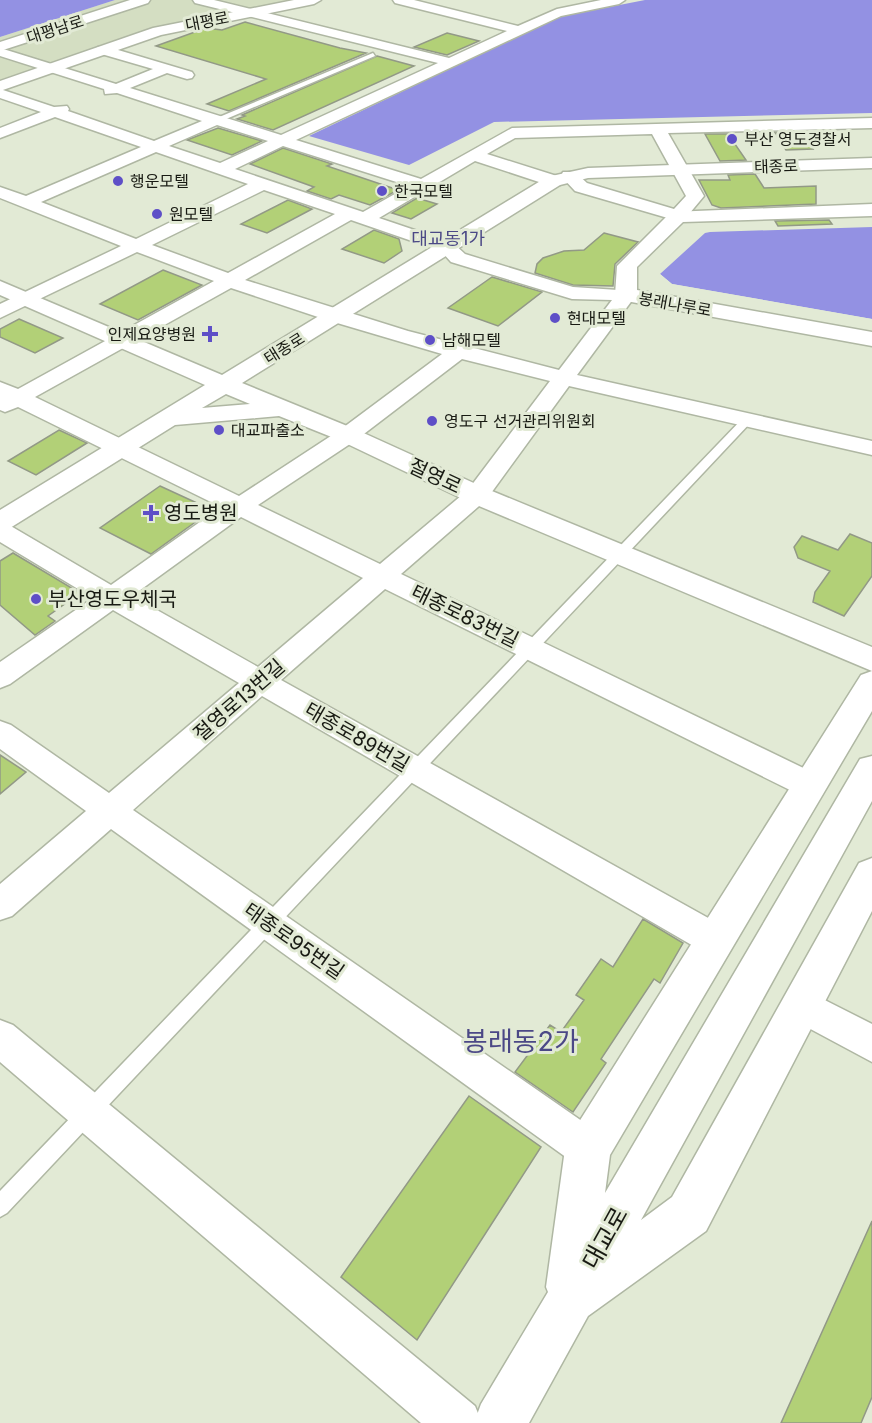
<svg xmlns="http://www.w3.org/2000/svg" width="872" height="1423" font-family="Inter,'Noto Sans KR',sans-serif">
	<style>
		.built { fill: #d4dec2 }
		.water { fill: #9391e3 }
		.pier { fill: #e2ead5 }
		.building { fill: #b2d077; stroke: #929986; stroke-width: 1.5 }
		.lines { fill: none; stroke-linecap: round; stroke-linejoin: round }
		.lane-casing { stroke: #afb7a3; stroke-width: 3 }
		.street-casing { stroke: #afb7a3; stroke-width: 3 }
		.secondary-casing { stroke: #afb7a3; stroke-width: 3 }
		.lane { fill: #fff; fill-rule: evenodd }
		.street { fill: #fff; fill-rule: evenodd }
		.secondary { fill: #fff; fill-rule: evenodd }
		.poi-dot { fill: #5e4fc7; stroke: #e2ead5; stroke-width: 2 }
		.labels { text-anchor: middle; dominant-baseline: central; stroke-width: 6; stroke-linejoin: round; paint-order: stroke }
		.far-street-label { font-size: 16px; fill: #181a13; stroke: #e2ead5 }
		.far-poi-label { font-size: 16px; fill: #181a13; stroke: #e2ead5; text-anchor: start }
		.far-quarter-label { font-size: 18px; fill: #4b4886; stroke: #e2ead5 }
		.street-label { font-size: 20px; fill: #181a13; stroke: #e2ead5 }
		.poi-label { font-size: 20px; fill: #181a13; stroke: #e2ead5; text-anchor: start }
		.near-street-label { font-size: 24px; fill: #181a13; stroke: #e2ead5 }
		.near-quarter-label { font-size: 27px; fill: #4b4886; stroke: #e2ead5 }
	</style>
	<rect width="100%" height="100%" fill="#e2ead5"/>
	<path class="built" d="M115,0H290L147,29L0,82V37Z"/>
	<path class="water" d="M0,0H115L0,37Z
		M645,0H872V113L494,122L409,165L309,136L558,17Z
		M872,227V319L672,284L660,274L705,233L710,232Z"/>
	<path class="pier" d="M660,274L672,284L872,319V322L671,287L658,277Z"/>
	<path class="building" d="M245,22L340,48L366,53L229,111L207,104L266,79L156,46L206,28L222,30Z
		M447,33L479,41L447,55L414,47Z
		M377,56L414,66L273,130L237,119L245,116L242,115Z
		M218,128L262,141L232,155L187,140Z
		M801,132L813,149L786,150L775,133Z
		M705,134H728L746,160L720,161Z
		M283,148L332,164L327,166L398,190L370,205L339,195L331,199L307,191L314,187L250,164Z
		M755,174L764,188L816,186V204L721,208L712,205L699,180H730L728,175Z
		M417,198L437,204L411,219L392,213Z
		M288,200L312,209L267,233L241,224Z
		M829,220L832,224L778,226L775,221Z
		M374,230L399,239L402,251L384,263L342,249Z
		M604,233L638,242L615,264L613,286L573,285L535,273L537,264L543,258L564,251L584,250Z
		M163,270L202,285L138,320L100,304Z
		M492,277L542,292L498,326L448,308Z
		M19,319L63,338L35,353L0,337V329Z
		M59,430L87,443L36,475L8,461Z
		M160,486L212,510L151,554L100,528Z
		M850,534L872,543V576L844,616L813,602L815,592L830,571L798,558L794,547L802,536L838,550Z
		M13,553L80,593L48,616L55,621L35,635L0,605V561Z
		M0,755L26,772L0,794Z
		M643,919L683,943L660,983L654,979L601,1059L606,1063L573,1112L515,1072L550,1025L561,1032L584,1000L576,995L601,959L613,967Z
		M469,1096L541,1147L417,1340L341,1277Z
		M872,1221V1397L861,1423H781Z"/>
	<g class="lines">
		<g class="lane-casing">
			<path id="lane" d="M373,53L375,56L219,122L212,120Z
				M748,416L754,419L752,421L7,1213L0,1217V1191L744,417Z"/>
		</g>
		<g class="street-casing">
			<path id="street" d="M193,0H214L449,58L507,31L395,3L393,0H414L518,26L557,9L601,0H625L619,4L561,16L296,140L421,179L512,128L872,118V128L668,133L704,196L684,220L678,221L575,191L561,176L563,172H575L587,183L674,209L686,196L652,134L515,138L487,154L560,177L562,181L560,185H548L475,161L379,218L453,243L465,254L573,287L633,291L636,295L577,375L872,441V455L569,386L486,500L401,574L820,776L825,785L820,794L809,798L798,794L385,589L281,680L728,929L733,940L728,951L715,956L702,951L262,696L133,810L602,1135L608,1149L602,1163L588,1169L574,1163L111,829L12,916L0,920V884L86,811L0,749V721L11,725L109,793L239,683L113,610L10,684L0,688V662L93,598L0,542V523L9,525L111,585L221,507L18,407L5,412L0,410V382L18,389L214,281L137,252L0,318V304L121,246L0,198V187L26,196L141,147L55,117L0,138V128L41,112L0,98V89L54,107L67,106L69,109L68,111L154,141L202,121L117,93L105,94L104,89L0,56V48L116,84L153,69L98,53L96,50L98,47H108L192,72L194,75L192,78L187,79L167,73L130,88L281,135L438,63L195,3ZM217,125L268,141L220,163L169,146ZM283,146L409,186L363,212L235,169ZM156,152L248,184L136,239L41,202ZM264,190L335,214L228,273L152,245ZM351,220L441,251L451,262L572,299L612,300L559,370L408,331L245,280ZM231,288L327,320L442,354L340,430L239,496L35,397ZM462,359L550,381L468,490L380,564L258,505L356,440ZM241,517L363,578L258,667L132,596Z
				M801,988L872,1024V1062L788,1017L782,1005L788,993Z
				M0,1020L13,1025L475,1406L482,1423H421L0,1062Z"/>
		</g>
		<g class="secondary-casing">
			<path id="secondary" d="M130,0H150L148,3L0,51V42Z
				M294,0H321L314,4L161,35L0,91V81L153,28Z
				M872,158V168L588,178L560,185L242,383L357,430L487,489L872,647V671L467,501L339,440L279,416L175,425L10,528L0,531V510L205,385L0,295V281L222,375L547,177L588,168ZM226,394L250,404L202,408Z
				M872,204V216L683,222L637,267V290L872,332V346L626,301L618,300L615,295L617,266L671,212Z
				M872,671V711L610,1155L605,1193L860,759L872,756V801L641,1220L672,1197L859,863L872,858V911L706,1231L588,1316L529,1423H474L481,1404L548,1292L546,1287L565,1149L572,1133L861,675Z"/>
		</g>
		<use href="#lane" class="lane"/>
		<use href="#street" class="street"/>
		<use href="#secondary" class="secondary"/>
	</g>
	<g class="poi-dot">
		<circle cx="732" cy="139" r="6"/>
		<circle cx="118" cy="181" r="6"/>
		<circle cx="382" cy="191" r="6"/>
		<circle cx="157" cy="214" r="6"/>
		<circle cx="555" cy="318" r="6"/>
		<path d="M207 325h6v6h6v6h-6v6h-6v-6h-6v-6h6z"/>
		<circle cx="430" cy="340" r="6"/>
		<circle cx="432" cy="421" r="6"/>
		<circle cx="219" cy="430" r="6"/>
		<path d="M148 504h6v6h6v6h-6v6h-6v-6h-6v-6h6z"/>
		<circle cx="36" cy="599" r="6"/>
	</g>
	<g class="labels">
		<g class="far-street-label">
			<text transform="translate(207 21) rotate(-11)">대평로</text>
			<text transform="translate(55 29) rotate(-18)">대평남로</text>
			<text transform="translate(776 166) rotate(-2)">태종로</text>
			<text transform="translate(675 304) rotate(10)">봉래나루로</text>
			<text transform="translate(284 348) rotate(-32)">태종로</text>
		</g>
		<g class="far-poi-label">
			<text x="744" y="139">부산 영도경찰서</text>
			<text x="130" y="181">행운모텔</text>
			<text x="394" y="191">한국모텔</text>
			<text x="169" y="214">원모텔</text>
			<text x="567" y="318">현대모텔</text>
			<text x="196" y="334" text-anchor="end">인제요양병원</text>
			<text x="442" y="340">남해모텔</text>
			<text x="444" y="421">영도구 선거관리위원회</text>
			<text x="231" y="430">대교파출소</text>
		</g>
		<g class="far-quarter-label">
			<text x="448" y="238">대교동1가</text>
		</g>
		<g class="street-label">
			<text transform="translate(435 476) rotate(25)">절영로</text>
			<text transform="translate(465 616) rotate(26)">태종로83번길</text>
			<text transform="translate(239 700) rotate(-41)">절영로13번길</text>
			<text transform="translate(357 737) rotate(30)">태종로89번길</text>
			<text transform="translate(294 941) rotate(35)">태종로95번길</text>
		</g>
		<g class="poi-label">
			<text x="164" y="513">영도병원</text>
			<text x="48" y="599">부산영도우체국</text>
		</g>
		<g class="near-street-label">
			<text transform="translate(605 1238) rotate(-61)">대교로</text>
		</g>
		<g class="near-quarter-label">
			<text x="521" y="1041">봉래동2가</text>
		</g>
	</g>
</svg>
